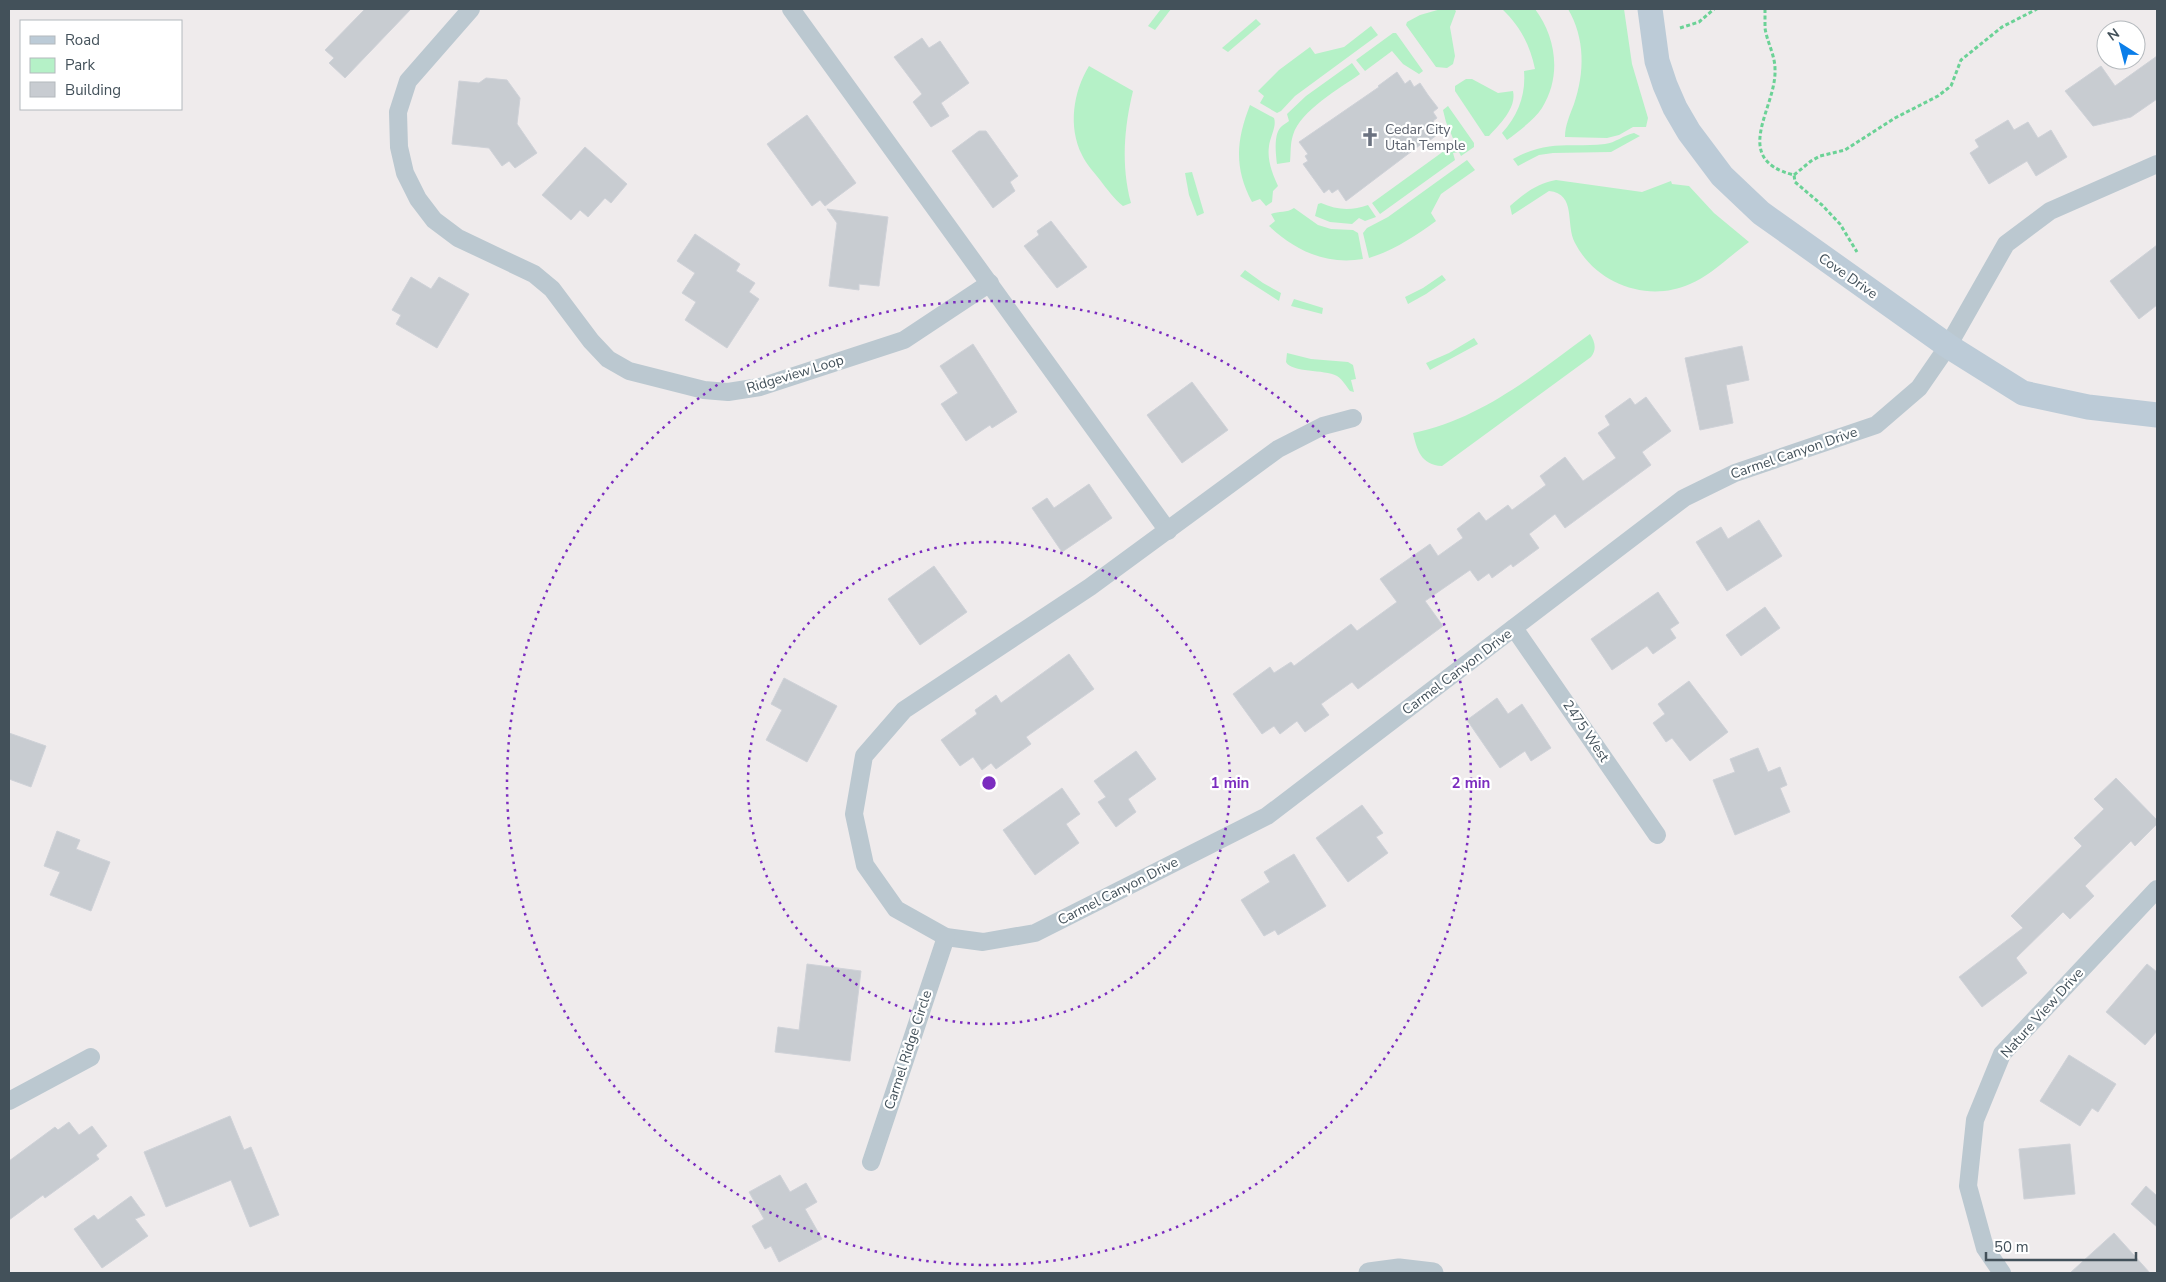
<svg xmlns="http://www.w3.org/2000/svg" width="2166" height="1282" viewBox="0 0 2166 1282" font-family="'Nunito Sans',sans-serif">
<style>
.green{fill:#b5f1c7}
.building{fill:#c8ccd1;stroke:#cfd2d8}
.lines{fill:none;stroke-linecap:round;stroke-linejoin:round}
.path{stroke:#6bd296;stroke-width:3;stroke-dasharray:4 2.5;stroke-linecap:butt}
.minor{stroke:#bbc8d0;stroke-width:18}
.tertiary{stroke:#bbc8d0;stroke-width:21}
.secondary{stroke:#bccbd7;stroke-width:25}
.ring{fill:none;stroke:#7b2cbf;stroke-width:2.5;stroke-dasharray:2.5 5}
.labels{text-anchor:middle;dominant-baseline:central;stroke-width:4.5;stroke-linejoin:round;paint-order:stroke}
.worship-label{font-size:14px;fill:#5b616d;stroke:#fff;text-anchor:start}
.street-label{font-size:14px;fill:#43515a;stroke:#fff}
.centre{fill:#7b2cbf;stroke:#fff;stroke-width:2.5}
.ring-label{font-size:15px;text-anchor:middle;font-weight:bold;fill:#7b2cbf;stroke:#fff;stroke-width:4.5;stroke-linejoin:round;paint-order:stroke}
</style>
<rect width="100%" height="100%" fill="#efebec"/>
<!-- green -->
<g class="green">
<path d="M1161,9H1171L1155,30L1148,26Z"/>
<path d="M1441,9H1454L1456,11L1450,27L1455,56L1453,64L1447,68L1436,67L1406,25L1407,22L1420,15Z"/>
<path d="M1502,9H1535C1556,37 1562,76 1542,108C1534,120 1519,131 1507,140L1502,133C1518,115 1526,95 1524,71L1535,69C1530,45 1520,26 1502,9Z"/>
<path d="M1568,9H1624L1632,64L1648,118L1646,127H1633L1619,135L1607,138L1565,137C1565,125 1570,115 1574,104C1585,72 1585,38 1568,9Z"/>
<path d="M1256,19L1261,24L1228,52L1222,48Z"/>
<path d="M1371,26L1378,35L1295,96L1281,111L1277,113L1260,103L1264,96L1258,91L1279,70L1310,47L1315,54L1344,47Z"/>
<path d="M1393,33H1396L1423,71L1419,74L1403,64L1392,51L1365,71L1356,60Z"/>
<path d="M1352,63L1360,74C1339,89 1301,110 1293,135C1290,144 1291,153 1290,162L1277,164C1276,154 1273,133 1282,126C1284,124 1287,123 1289,121L1287,114L1306,96Z"/>
<path d="M1089,66L1133,91C1124,128 1121,165 1131,203L1123,206C1114,199 1107,189 1100,180C1094,172 1086,164 1082,155C1068,127 1073,92 1089,66Z"/>
<path d="M1466,79H1472L1498,93L1513,91C1517,108 1499,125 1489,136H1485L1455,91V86Z"/>
<path d="M1250,105L1274,118C1277,126 1270,137 1269,146C1267,160 1272,173 1278,186L1273,191L1272,202L1266,206L1260,199L1252,202C1234,168 1236,141 1250,105Z"/>
<path d="M1448,106L1474,143V147L1461,156L1459,152L1453,153L1455,160L1380,214L1372,203L1455,143L1446,122L1443,110Z"/>
<path d="M1634,133L1640,136L1611,152L1553,153L1539,155L1518,166L1513,159C1549,139 1568,148 1605,144C1615,143 1624,135 1634,133Z"/>
<path d="M1467,160L1475,170L1441,194L1431,213L1436,221C1415,236 1395,250 1369,258L1363,233L1367,228L1388,217Z"/>
<path d="M1192,172L1204,213L1197,216L1189,195L1185,173Z"/>
<path d="M1556,180L1642,192L1671,181L1672,184L1689,186L1714,213L1749,242C1731,255 1710,276 1690,284C1648,303 1596,284 1575,243C1565,224 1577,194 1549,191L1512,215L1510,206C1524,194 1537,183 1556,180Z"/>
<path d="M1321,203C1337,210 1351,211 1368,205L1376,217L1365,221L1359,218L1352,224L1330,222L1315,216L1318,204Z"/>
<path d="M1294,208L1318,225L1331,229L1353,230L1358,233L1363,259C1326,265 1296,251 1269,226L1275,221L1271,214C1279,211 1287,213 1294,208Z"/>
<path d="M1245,270L1263,283L1281,293L1279,301L1240,276Z"/>
<path d="M1442,275L1446,280L1426,294L1408,304L1405,297L1423,288Z"/>
<path d="M1294,299L1323,308L1322,314L1291,306Z"/>
<path d="M1590,334C1595,342 1597,349 1591,357L1442,466C1421,465 1417,450 1413,433C1482,419 1535,374 1590,334Z"/>
<path d="M1474,338L1478,344L1430,370L1426,363L1449,353Z"/>
<path d="M1287,353L1311,359L1348,362L1353,365L1356,379L1351,380L1354,392L1350,391C1346,386 1343,380 1337,376C1324,369 1292,373 1286,362Z"/>
</g>
<!-- building -->
<g class="building">
<path d="M365,9H411L345,78L329,63L334,58L325,50Z"/>
<path d="M922,38L929,48L940,41L969,83L941,103L949,116L931,127L913,102L922,94L894,57Z"/>
<path d="M2157,56V99L2131,117L2093,126L2065,91L2101,66L2115,86Z"/>
<path d="M1397,72L1405,84L1410,80L1414,87L1420,83L1428,95L1438,108L1433,112L1437,118L1433,121L1441,132L1422,146L1420,145L1346,201L1338,189L1332,193L1329,189L1324,193L1303,164L1308,161L1305,156L1308,154L1299,142L1379,87L1378,86Z"/>
<path d="M486,78L507,80L520,98L517,124L537,153L515,168L509,161L502,166L489,148L452,144L459,81L479,83Z"/>
<path d="M807,115L856,183L825,206L820,200L812,206L767,144Z"/>
<path d="M2008,120L2014,130L2028,122L2038,138L2051,130L2067,157L2036,176L2027,161L1989,184L1970,153L1979,147L1975,140Z"/>
<path d="M979,131H986L1018,176L1010,182L1015,191L993,208L952,151Z"/>
<path d="M585,147L627,184L611,203L605,198L588,217L580,210L571,220L542,195Z"/>
<path d="M827,209L888,217L879,286L859,284V290L829,286L837,223Z"/>
<path d="M1051,221L1087,267L1057,288L1024,246L1039,235L1037,231Z"/>
<path d="M695,234L740,264L736,271L755,283L749,292L759,299L727,348L685,320L696,302L682,293L695,273L677,261Z"/>
<path d="M2157,245V305L2139,319L2110,281Z"/>
<path d="M411,277L431,289L439,277L469,294L437,348L396,324L401,315L392,310Z"/>
<path d="M973,344L1017,412L992,428L990,425L966,441L941,404L958,393L940,366Z"/>
<path d="M1742,346L1749,380L1726,385L1733,423L1700,430L1685,358Z"/>
<path d="M1192,382L1228,430L1182,463L1147,415Z"/>
<path d="M1646,397L1671,431L1642,452L1651,465L1565,528L1555,514L1529,534L1539,548L1513,567L1511,564L1492,578L1489,573L1478,581L1470,570L1425,601L1443,626L1358,689L1352,682L1321,704L1329,715L1305,732L1297,721L1280,734L1274,726L1262,734L1233,694L1270,667L1274,673L1291,662L1294,666L1351,624L1357,631L1397,602L1380,579L1430,544L1438,556L1463,538L1457,529L1479,512L1486,521L1508,505L1512,510L1546,485L1540,476L1565,457L1583,481L1616,458L1598,433L1610,425L1605,416L1630,398L1635,405Z"/>
<path d="M1089,484L1112,518L1062,552L1032,508L1047,498L1054,508Z"/>
<path d="M1759,520L1782,556L1727,591L1696,542L1721,527L1728,539Z"/>
<path d="M934,566L967,612L920,645L888,599Z"/>
<path d="M1658,592L1679,623L1670,629L1676,638L1653,654L1647,646L1612,670L1591,639Z"/>
<path d="M1765,607L1780,628L1741,656L1726,635Z"/>
<path d="M1069,654L1094,689L1026,737L1031,744L996,769L991,763L982,770L973,757L960,766L941,740L977,714L975,710L996,695L1001,703Z"/>
<path d="M784,678L837,706L807,762L766,740L782,710L771,704Z"/>
<path d="M1689,681L1728,732L1690,761L1672,738L1666,742L1653,723L1665,714L1658,704Z"/>
<path d="M1497,698L1508,714L1522,704L1551,748L1531,761L1525,751L1500,768L1467,720Z"/>
<path d="M9,733L46,746L31,787L9,779Z"/>
<path d="M1758,748L1768,772L1780,767L1787,785L1780,788L1790,812L1735,835L1713,780L1735,772L1730,759Z"/>
<path d="M1136,751L1156,779L1128,799L1136,812L1116,827L1098,802L1106,797L1094,781Z"/>
<path d="M2116,778L2157,820V824L2135,846L2131,841L2085,886L2094,896L2070,919L2063,912L2016,958L2027,973L1982,1007L1959,977L2023,928L2011,916L2082,846L2074,838L2104,809L2094,799Z"/>
<path d="M1062,788L1080,814L1066,824L1079,843L1035,875L1003,830Z"/>
<path d="M1362,805L1383,833L1376,837L1388,853L1348,882L1316,838Z"/>
<path d="M57,831L80,840L76,849L110,862L91,911L50,895L60,872L44,866Z"/>
<path d="M1294,854L1326,906L1278,935L1275,930L1264,936L1241,900L1270,882L1264,872Z"/>
<path d="M807,964L861,971L850,1061L775,1052L778,1027L799,1030Z"/>
<path d="M2147,964L2157,972V1031L2145,1045L2106,1012Z"/>
<path d="M2069,1055L2116,1084L2098,1112L2092,1108L2080,1126L2040,1101Z"/>
<path d="M230,1116L244,1150L251,1147L279,1215L250,1227L231,1180L166,1207L144,1152Z"/>
<path d="M69,1122L79,1135L92,1126L107,1146L96,1155L99,1159L45,1198L43,1195L9,1220V1161L55,1127L58,1130Z"/>
<path d="M2070,1144L2075,1194L2024,1199L2019,1149Z"/>
<path d="M780,1175L790,1192L806,1183L817,1202L805,1209L822,1239L779,1262L771,1246L765,1249L752,1226L764,1219L749,1192Z"/>
<path d="M2146,1186L2157,1196V1227L2131,1204Z"/>
<path d="M131,1196L145,1215L135,1219L148,1236L102,1268L74,1229L94,1215L98,1220Z"/>
<path d="M2114,1233L2150,1273H2070Z"/>
</g>
<g class="lines">
<!-- path -->
<g class="path">
<path d="M1765,9C1765,15 1765,22 1765,28C1767,42 1775,55 1775,69C1777,108 1729,159 1794,175L1795,182L1822,205L1840,224L1857,252"/>
<path d="M1680,28L1699,22L1714,9"/>
<path d="M1794,175L1811,161L1820,156L1845,150L1895,118L1938,96L1951,86L1961,60L2002,27L2037,9"/>
</g>
<!-- minor -->
<g class="minor">
<path d="M471,9L408,81L398,112L399,147L405,173L418,199L434,220L458,238L534,274L552,289L591,341L608,359L629,371L704,390L728,392L760,387L904,340L990,283"/>
<path d="M791,9L1168,531"/>
<path d="M1353,418L1323,426L1278,449L1090,587L904,710L864,756L854,814L865,865L896,909L946,937L983,942L1035,933L1267,816L1684,498L1735,473L1876,425L1919,388L1948,346L2006,244L2050,211L2157,164"/>
<path d="M1514,628L1657,835"/>
<path d="M9,1101L91,1057"/>
<path d="M871,1162L946,937"/>
<path d="M2002,1273L1985,1248L1968,1186L1975,1120L2002,1054L2157,889"/>
</g>
<!-- tertiary -->
<path class="tertiary" d="M1369,1273L1399,1269L1433,1273"/>
<!-- secondary -->
<path class="secondary" d="M1650,9L1657,61L1665,85L1675,108L1689,132L1722,176L1761,213L1948,346L2023,393L2088,407L2157,415"/>
</g>
<!-- distance rings -->
<g class="ring">
<circle cx="989" cy="783" r="241"/>
<circle cx="989" cy="783" r="482"/>
</g>
<!-- icons -->
<defs>
<g id="church-bare" transform="scale(1.5)"><path d="M-1.2-6h2.4v3.5h3.3v2.4h-3.3V6h-2.4V-.1h-3.3v-2.4h3.3Z" fill="#6b7280" stroke="#fff" stroke-width="2.5" paint-order="stroke"/></g>
</defs>
<g fill-rule="evenodd">
<use href="#church-bare" x="1370" y="137"/>
</g>
<g class="labels">
<!-- worship labels -->
<g class="worship-label">
<text x="1385" y="129">Cedar City<tspan x="1385" dy="16">Utah Temple</tspan></text>
</g>
<!-- street labels -->
<g class="street-label">
<text transform="translate(1848 276) rotate(35)">Cove Drive</text>
<text transform="translate(795 374) rotate(-17)">Ridgeview Loop</text>
<text transform="translate(1794 453) rotate(-19)">Carmel Canyon Drive</text>
<text transform="translate(1457 672) rotate(-37)">Carmel Canyon Drive</text>
<text transform="translate(1586 731) rotate(56)">2475 West</text>
<text transform="translate(1118 891) rotate(-27)">Carmel Canyon Drive</text>
<text transform="translate(2042 1013) rotate(-48)">Nature View Drive</text>
<text transform="translate(908 1050) rotate(-72)">Carmel Ridge Circle</text>
</g>
</g>
<circle cx="989" cy="783" r="8" class="centre"/>
<g class="ring-label">
<text x="1230" y="788">1 min</text>
<text x="1471" y="788">2 min</text>
</g>
<!-- border -->
<rect width="2166" height="1282" fill="none" stroke="#43515a" stroke-width="20"/>
<!-- legend -->
<rect x="20" y="20" width="162" height="90" fill="#ffffff" stroke="#b4b9bd"/>
<rect x="30" y="36" width="25" height="8" fill="#bccbd7" stroke="#b4b9bd"/>
<text x="65" y="45" font-size="15" fill="#43515a">Road</text>
<rect x="30" y="58" width="25" height="15" fill="#b5f1c7" stroke="#b4b9bd"/>
<text x="65" y="70" font-size="15" fill="#43515a">Park</text>
<rect x="30" y="82" width="25" height="15" fill="#c8ccd1" stroke="#b4b9bd"/>
<text x="65" y="95" font-size="15" fill="#43515a">Building</text>
<!-- north arrow -->
<g transform="translate(2121 45) rotate(324)"><circle r="24" fill="#ffffff" stroke="#b4b9bd"/>
<path d="M0-4L9 19L0 12L-9 19Z" fill="#0b7ee9"/>
<text y="-8" font-size="14" font-weight="bold" text-anchor="middle" fill="#43515a">N</text>
</g>
<!-- scale -->
<path d="M1986 1252v8h150v-8" fill="none" stroke="#43515a" stroke-width="2.5"/>
<text x="1994" y="1252" font-size="15" fill="#43515a" stroke="#ffffff" stroke-width="4" paint-order="stroke">50 m</text>
</svg>
